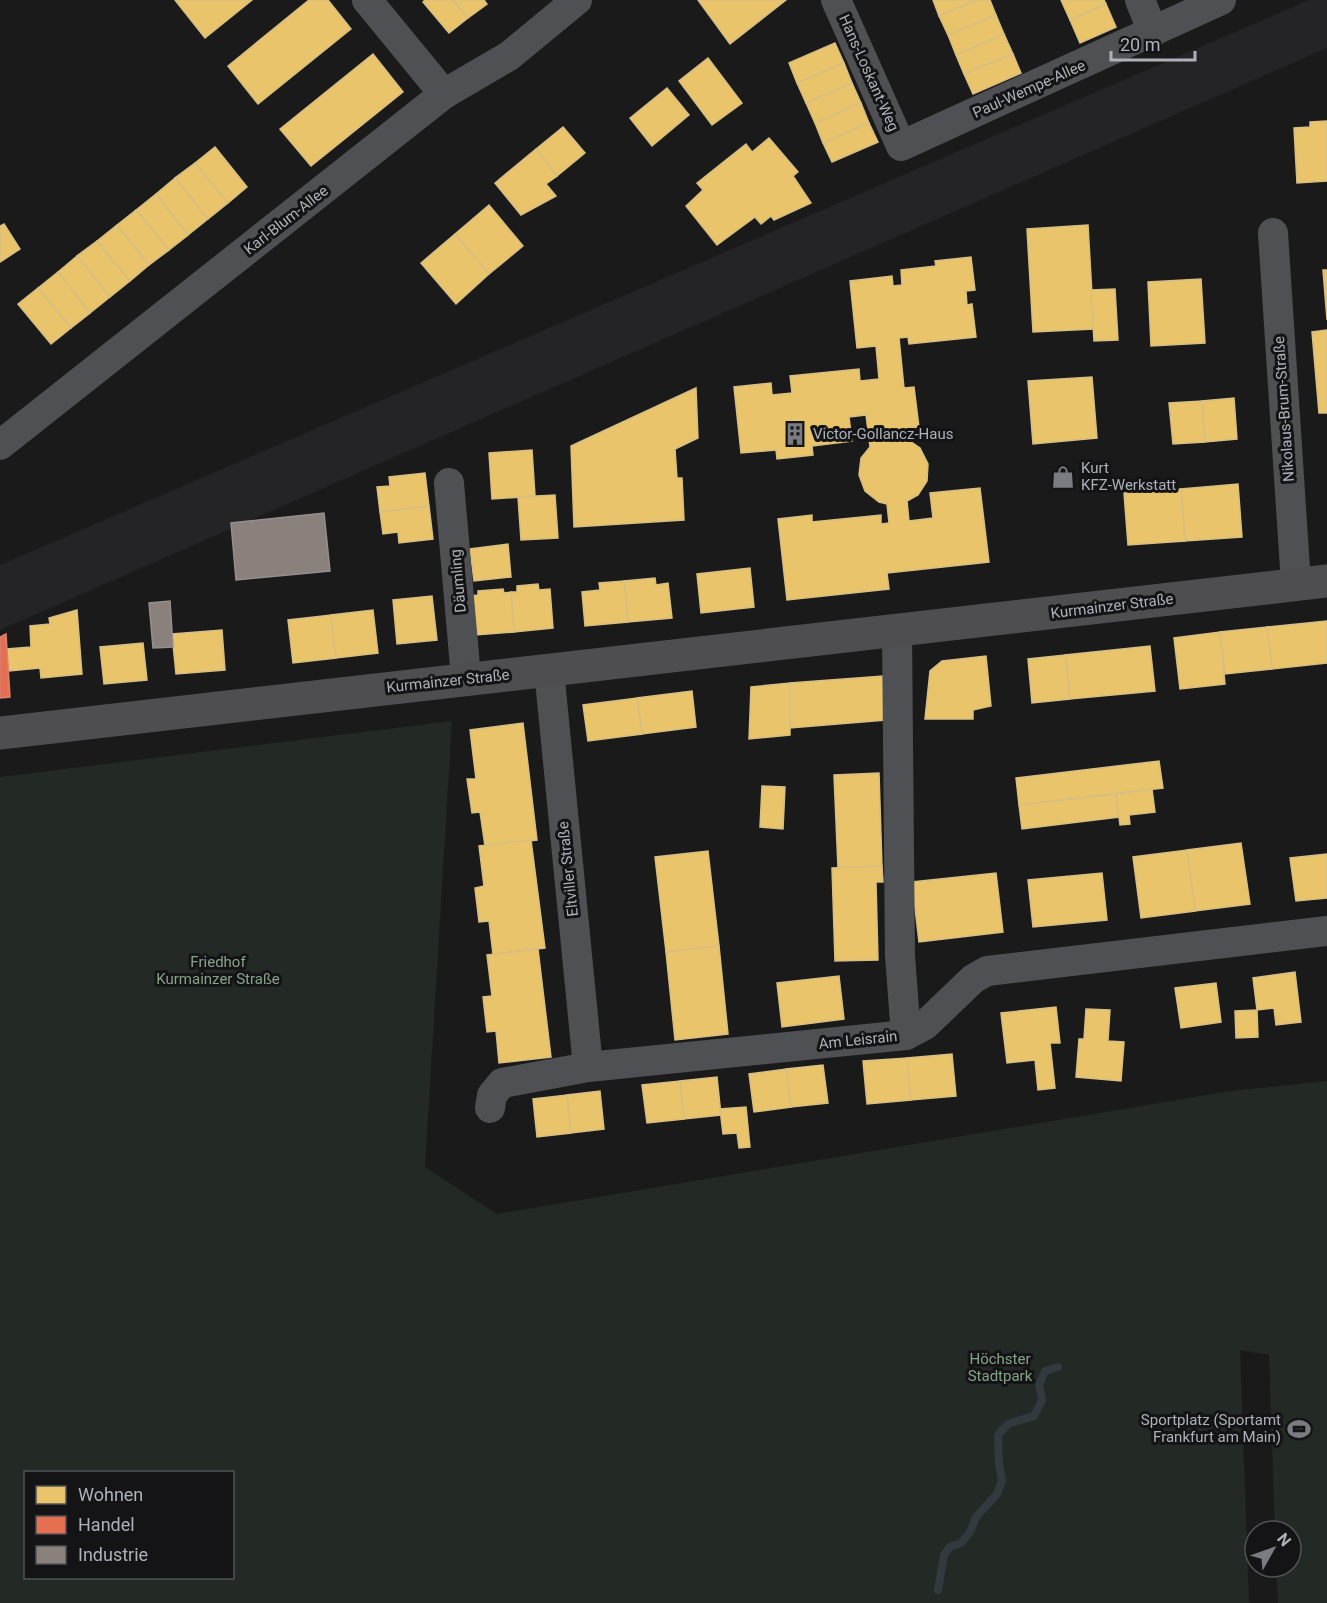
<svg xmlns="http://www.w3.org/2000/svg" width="1327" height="1603" viewBox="0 0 1327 1603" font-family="Roboto,sans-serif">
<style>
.built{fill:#242426}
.green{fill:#232924;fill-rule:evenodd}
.homes{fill:#e9c46a;stroke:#d7be82;stroke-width:1.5}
.shops{fill:#e76f51;stroke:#d68370;stroke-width:1.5}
.industry{fill:#8a817c;stroke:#948f8e;stroke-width:1.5}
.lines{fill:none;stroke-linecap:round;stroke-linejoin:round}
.stream{stroke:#32393f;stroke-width:8}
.minor{stroke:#4f5053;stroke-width:30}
.secondary{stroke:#4e4e50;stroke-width:33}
.labels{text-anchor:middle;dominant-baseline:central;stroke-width:6;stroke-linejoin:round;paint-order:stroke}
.street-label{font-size:15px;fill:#adb1b9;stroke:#141416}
.poi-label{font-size:15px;fill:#adb1b9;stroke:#141416;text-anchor:start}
.park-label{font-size:15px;fill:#86a388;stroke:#141416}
</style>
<rect width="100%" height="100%" fill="#1a1a1a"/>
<!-- built -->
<path class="built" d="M1309,0H1327V48L0,630V565Z"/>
<!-- green -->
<path class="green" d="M452,721L425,1167L497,1214L1230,1091L1327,1081V1603H1278L1276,1567H1291V1531H1275L1269,1355L1240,1350L1249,1603H0V777ZM232,1472V1578H26V1472Z"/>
<!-- homes -->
<g class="homes">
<path d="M175,0H252L205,38Z"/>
<path d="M309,0H328L351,29L258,104L228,66Z"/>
<path d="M425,0H453L468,18L449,33L423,2Z"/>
<path d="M453,0H484L487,4L468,18Z"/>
<path d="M698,0H786L730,44Z"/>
<path d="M933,0H977L939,16Z"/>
<path d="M977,0H990L996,15L948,35L939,16Z"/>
<path d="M1061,0H1104L1106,4L1070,20Z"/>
<path d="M1106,4L1116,27L1080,43L1070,20Z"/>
<path d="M996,15L1004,34L956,55L948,35Z"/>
<path d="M1004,34L1013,54L964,74L956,55Z"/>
<path d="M835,43L844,63L797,83L789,63Z"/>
<path d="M373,54L403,92L311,166L280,129Z"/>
<path d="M1013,54L1021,73L973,94L964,74Z"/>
<path d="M708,58L742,103L712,125L679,81Z"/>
<path d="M844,63L852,83L806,103L797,83Z"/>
<path d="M852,83L861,103L815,123L806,103Z"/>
<path d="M667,88L689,115L652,146L630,118Z"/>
<path d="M861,103L869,123L823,143L815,123Z"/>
<path d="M1327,121V181L1297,183L1294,128L1310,127V122Z"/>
<path d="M869,123L878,142L832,162L823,143Z"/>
<path d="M563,127L585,153L557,176L536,149Z"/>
<path d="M769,138L798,172L793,176L811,203L774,220L771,216L761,224L755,217L717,245L686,206L703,190L697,183L746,144L752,152Z"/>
<path d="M215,147L247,187L228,203L195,163Z"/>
<path d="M536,149L557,176L546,184L556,196L521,215L495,183Z"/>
<path d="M195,163L228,203L208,219L175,178Z"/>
<path d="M175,178L208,219L188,235L156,194Z"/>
<path d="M156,194L188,235L169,250L136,210Z"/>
<path d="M489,205L523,246L489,274L455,234Z"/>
<path d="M136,210L169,250L149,265L117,225Z"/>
<path d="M4,224L20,249L0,262V226Z"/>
<path d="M117,225L149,265L130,281L97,241Z"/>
<path d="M1088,225L1094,329L1033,332L1027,229Z"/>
<path d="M455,234L489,274L456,304L421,263Z"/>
<path d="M97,241L130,281L110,297L77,256Z"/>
<path d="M77,256L110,297L90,313L58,272Z"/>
<path d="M971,257L975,290L966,291L967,305L972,304L976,337L909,344L908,337L899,338L904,388L914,387L919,427L909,428L910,441L920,448L928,464L927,481L918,495L907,501L909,521L933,518L930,493L980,488L989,562L887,573L889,589L787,600L778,519L812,515V522L881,515V524L889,523L887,504L879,502L865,491L859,475L861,458L870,447L866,415L849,417L852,441L812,446L813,455L777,459L776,450L741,453L734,387L771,383L772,395L792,393L790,376L859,369L860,381L879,379L876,346L857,348L850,281L892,276L893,286L902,285L901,270L936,266L935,261Z"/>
<path d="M1323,270H1327V320Z"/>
<path d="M58,272L90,313L71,328L38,288Z"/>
<path d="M1201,279L1205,343L1151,346L1148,282Z"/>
<path d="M38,288L71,328L51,344L18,304Z"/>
<path d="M1115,289L1118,340L1094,341L1091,290Z"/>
<path d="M1327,330V413H1319L1312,332Z"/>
<path d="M1092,377L1097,438L1033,444L1028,381Z"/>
<path d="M696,388L698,438L675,449L677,478H682L684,520L574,527L571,446Z"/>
<path d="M1234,398L1237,439L1205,442L1202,401Z"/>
<path d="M1202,401L1205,442L1173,444L1169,403Z"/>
<path d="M532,450L535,496L492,499L489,453Z"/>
<path d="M425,473L429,506L380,512L377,487L390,486L389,477Z"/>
<path d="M1238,484L1242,537L1185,541L1181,489Z"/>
<path d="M1181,489L1185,541L1128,545L1124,493Z"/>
<path d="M555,495L558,538L521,540L518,497Z"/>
<path d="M429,506L433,539L399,543L398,532L383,534L380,512Z"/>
<path d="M508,544L511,577L474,581L470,549Z"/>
<path d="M750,568L754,607L701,613L697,574Z"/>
<path d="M655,578L656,585L668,583L672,618L628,622L624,581Z"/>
<path d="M624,581L628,622L585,626L582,592L600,590L599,583Z"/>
<path d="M538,584L539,590L550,589L553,628L514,632L511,592H517V586Z"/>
<path d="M503,589L504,593L511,592L514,632L475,635L471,596L478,595V591Z"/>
<path d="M432,596L437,640L397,644L393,600Z"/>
<path d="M77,610L82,674L41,678L40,668L9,671L7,649L31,647L30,626L50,624L49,618Z"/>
<path d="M373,610L378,653L336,658L331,615Z"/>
<path d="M331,615L336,658L293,663L288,620Z"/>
<path d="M1327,621V663L1272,669L1267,627Z"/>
<path d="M1267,627L1272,669L1225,674L1220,632Z"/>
<path d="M222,630L225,670L176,674L172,634Z"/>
<path d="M1220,632L1225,684L1180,689L1174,638Z"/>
<path d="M143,643L147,680L104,684L100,647Z"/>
<path d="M1150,646L1155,691L1070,699L1065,655Z"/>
<path d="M1065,655L1070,699L1032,703L1028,659Z"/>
<path d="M986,656L991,706L973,710V719H925L930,671L942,661Z"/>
<path d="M883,676L886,720L790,728V683Z"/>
<path d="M790,683V735L749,739L751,687Z"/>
<path d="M692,691L696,727L642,734L637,698Z"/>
<path d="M637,698L642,734L588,741L583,705Z"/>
<path d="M523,723L537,840L485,846L480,812L472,813L467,779H476L470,730Z"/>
<path d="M1159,761L1163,788L1019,805L1016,778Z"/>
<path d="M879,773L882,866L838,868L834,775Z"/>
<path d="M762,786L785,787L783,829L760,827Z"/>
<path d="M1152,789L1155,812L1129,815L1130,824L1120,825L1116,794Z"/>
<path d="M1116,794L1119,817L1022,829L1019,805Z"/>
<path d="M531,840L545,948L493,954L489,921L479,922L475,888L484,886L479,846Z"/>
<path d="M1241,843L1250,904L1195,911L1187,850Z"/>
<path d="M1187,850L1195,911L1141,918L1133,857Z"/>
<path d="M708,851L719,946L666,952L655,857Z"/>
<path d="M1327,854V898L1296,901L1290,858Z"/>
<path d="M882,866L883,882H876L878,960L835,961L832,868Z"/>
<path d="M996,873L1003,932L919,942L912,882Z"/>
<path d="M1102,873L1107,920L1033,927L1028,880Z"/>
<path d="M719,946L728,1034L675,1040L666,952Z"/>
<path d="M538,949L551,1057L499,1063L496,1031L487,1032L483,997L492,996L487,955Z"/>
<path d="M1295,972L1301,1022L1276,1025L1274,1008L1257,1010L1253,978Z"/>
<path d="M839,976L844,1019L782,1027L777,983Z"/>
<path d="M1216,983L1221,1022L1181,1028L1175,988Z"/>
<path d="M1056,1007L1060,1043H1050L1055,1088L1038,1090L1035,1060L1007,1063L1001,1013Z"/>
<path d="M1086,1009L1110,1010L1108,1041L1124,1042L1121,1081L1076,1077L1079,1039H1084Z"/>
<path d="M1257,1010L1258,1037L1236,1038L1235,1011Z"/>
<path d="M952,1054L956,1096L911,1100L907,1058Z"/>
<path d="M907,1058L911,1100L867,1104L863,1061Z"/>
<path d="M823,1065L828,1103L791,1107L786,1069Z"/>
<path d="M786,1069L791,1107L754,1112L749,1074Z"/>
<path d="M717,1077L721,1115L684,1119L680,1081Z"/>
<path d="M680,1081L684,1119L647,1123L642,1085Z"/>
<path d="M600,1091L604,1129L571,1133L567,1095Z"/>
<path d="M567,1095L571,1133L537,1137L533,1099Z"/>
<path d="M746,1107L750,1147L739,1148L737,1133L723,1134L720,1109Z"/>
</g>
<!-- shops -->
<path class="shops" d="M6,634L10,697L0,698V637Z"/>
<!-- industry -->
<g class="industry">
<path d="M324,513L330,571L236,580L231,523Z"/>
<path d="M170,601L173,647L153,648L149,603Z"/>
</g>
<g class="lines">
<!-- stream -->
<path class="stream" d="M938,1590L944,1555L950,1547L961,1543L970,1532L976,1517L997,1494L1002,1481L999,1464L998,1435L1008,1424L1034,1416L1042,1400L1039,1385L1045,1371L1058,1367"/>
<!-- minor -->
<g class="minor">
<path d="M367,0L444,94"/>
<path d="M836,0L901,146L1221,0"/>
<path d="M1140,0L1153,32"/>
<path d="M1273,233L1296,584"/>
<path d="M0,445L444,94L509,56L577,0"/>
<path d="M449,483L466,678"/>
<path d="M897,631L900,956L906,1035"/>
<path d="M549,670L588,1067"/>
<path d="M490,1108L492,1095L502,1083L588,1067L906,1035L925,1025L973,979L987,971L1327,931"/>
</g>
<!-- secondary -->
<path class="secondary" d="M0,733L1327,581"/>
</g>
<!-- icons -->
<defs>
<g id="building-bare" transform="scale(1.8)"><path d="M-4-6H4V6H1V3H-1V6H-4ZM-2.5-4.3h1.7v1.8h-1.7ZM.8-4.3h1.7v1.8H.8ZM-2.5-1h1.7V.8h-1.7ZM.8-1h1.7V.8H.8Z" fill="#7a7c81" stroke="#141416" stroke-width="2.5" paint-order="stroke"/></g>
<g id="shop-bare" transform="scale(1.8)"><path d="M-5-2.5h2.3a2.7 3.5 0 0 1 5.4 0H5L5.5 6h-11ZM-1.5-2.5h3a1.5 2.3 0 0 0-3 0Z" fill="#7a7c81" stroke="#141416" stroke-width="2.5" paint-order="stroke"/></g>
<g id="stadium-bare" transform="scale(1.8)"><path d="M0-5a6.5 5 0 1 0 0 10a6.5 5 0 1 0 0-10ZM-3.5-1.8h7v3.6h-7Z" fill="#7a7c81" stroke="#141416" stroke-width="2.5" paint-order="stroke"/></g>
</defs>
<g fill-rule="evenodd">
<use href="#building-bare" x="795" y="434"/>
<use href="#shop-bare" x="1063" y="477"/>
<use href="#stadium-bare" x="1299" y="1429"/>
</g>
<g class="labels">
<!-- street labels -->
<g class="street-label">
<text transform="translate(869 73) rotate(66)">Hans-Loskant-Weg</text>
<text transform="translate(1029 89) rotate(-24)">Paul-Wempe-Allee</text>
<text transform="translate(286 220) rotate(-38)">Karl-Blum-Allee</text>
<text transform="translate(1284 409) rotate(-94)">Nikolaus-Brum-Straße</text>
<text transform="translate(458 581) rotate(-95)">Däumling</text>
<text transform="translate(1112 606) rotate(-7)">Kurmainzer Straße</text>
<text transform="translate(448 681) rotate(-6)">Kurmainzer Straße</text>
<text transform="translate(568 869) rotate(-96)">Eltviller Straße</text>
<text transform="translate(858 1040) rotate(-6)">Am Leisrain</text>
</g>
<!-- poi labels -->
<g class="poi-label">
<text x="813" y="434">Victor-Gollancz-Haus</text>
<text x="1081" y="468">Kurt<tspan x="1081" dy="17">KFZ-Werkstatt</tspan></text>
<text x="1281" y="1420" text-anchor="end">Sportplatz (Sportamt<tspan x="1281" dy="17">Frankfurt am Main)</tspan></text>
</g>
<!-- park labels -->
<g class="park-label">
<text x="218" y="962">Friedhof<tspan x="218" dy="17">Kurmainzer Straße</tspan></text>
<text x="1000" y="1359">Höchster<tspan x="1000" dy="17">Stadtpark</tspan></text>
</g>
</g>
<!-- legend -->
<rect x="24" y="1471" width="210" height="108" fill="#141416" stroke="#515357" stroke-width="1.5"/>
<rect x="36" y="1486" width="30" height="18" fill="#e9c46a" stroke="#515357" stroke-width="1.5"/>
<text x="78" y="1501" font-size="18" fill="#adb1b9">Wohnen</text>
<rect x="36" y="1516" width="30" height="18" fill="#e76f51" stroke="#515357" stroke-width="1.5"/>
<text x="78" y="1531" font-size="18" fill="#adb1b9">Handel</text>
<rect x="36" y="1546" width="30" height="18" fill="#8a817c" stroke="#515357" stroke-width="1.5"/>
<text x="78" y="1561" font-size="18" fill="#adb1b9">Industrie</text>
<!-- north arrow -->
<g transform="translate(1273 1549) rotate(50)"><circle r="28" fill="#141416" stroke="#515357" stroke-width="1.5"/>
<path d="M0-4.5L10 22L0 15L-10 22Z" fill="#7a7c81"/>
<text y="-9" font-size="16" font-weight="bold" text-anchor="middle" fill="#adb1b9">N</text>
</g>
<!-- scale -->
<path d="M1111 51v9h84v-9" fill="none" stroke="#adb1b9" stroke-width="3"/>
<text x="1120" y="51" font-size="18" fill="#adb1b9" stroke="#141416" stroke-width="4.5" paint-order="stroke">20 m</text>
</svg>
